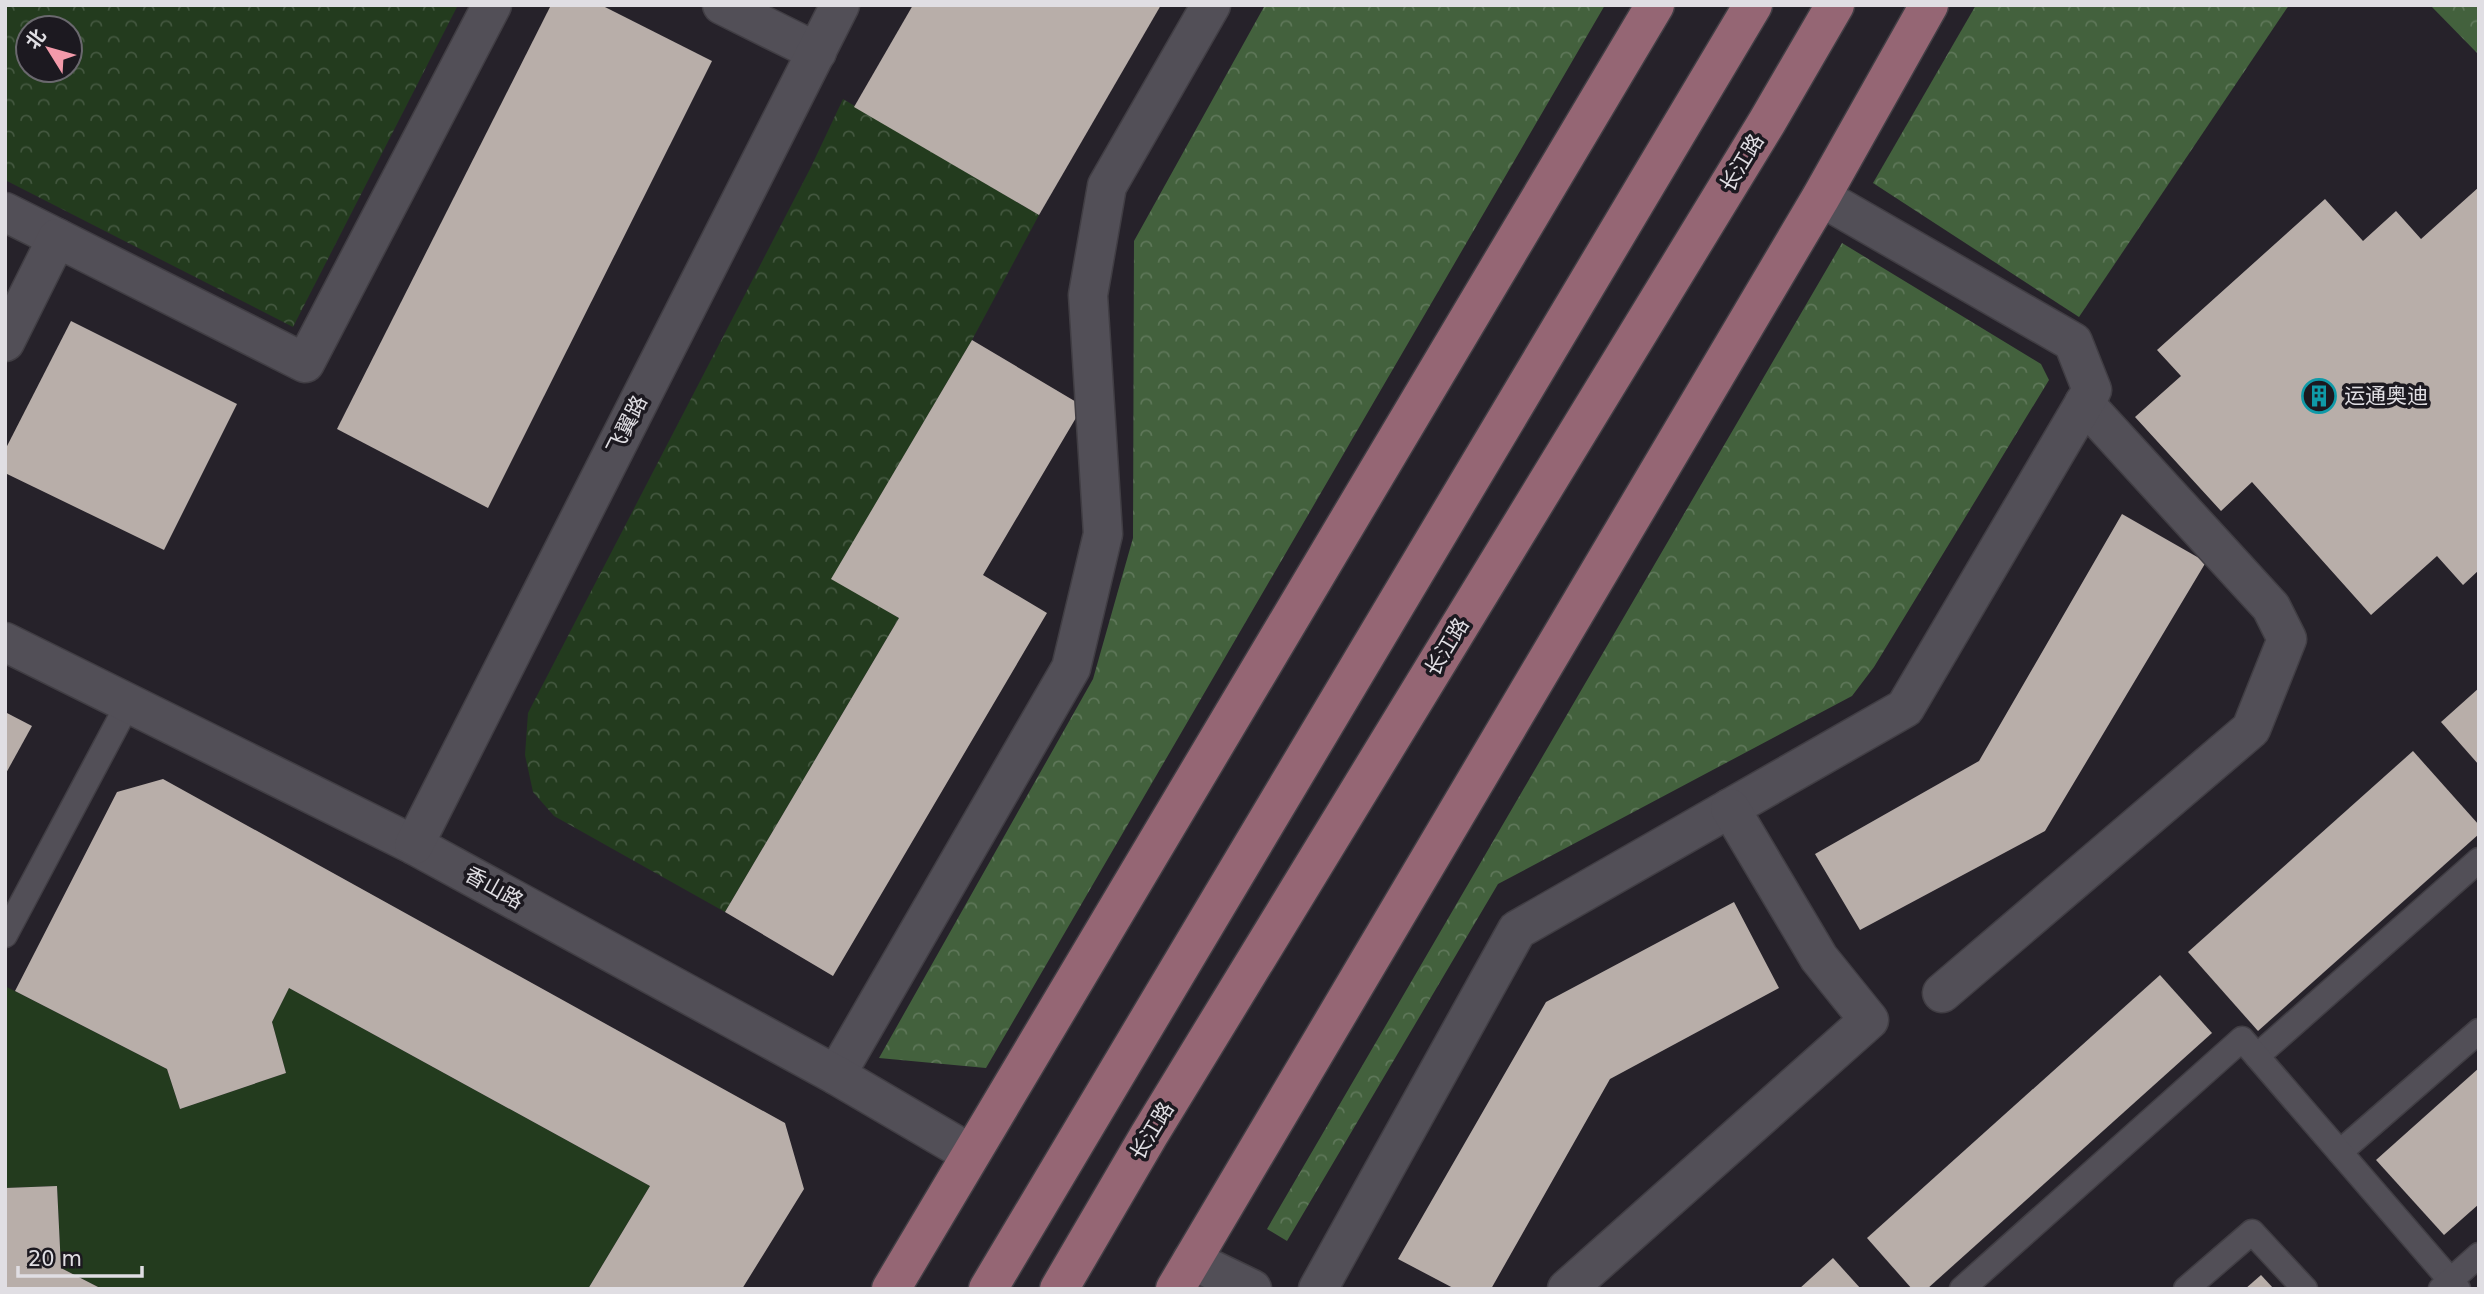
<svg xmlns="http://www.w3.org/2000/svg" width="2484" height="1294" viewBox="0 0 2484 1294" font-family="'DejaVu Sans','Noto Sans SC',sans-serif">
<style>
.forest{fill:url(#forest-crowns)}
.park{fill:url(#park-crowns);fill-rule:evenodd}
.garden{fill:#233b1e}
.building{fill:#b8aea9}
.lines{fill:none;stroke-linecap:round;stroke-linejoin:round}
.service-casing{stroke:#413e44;stroke-width:27}
.minor-casing{stroke:#413e44;stroke-width:41}
.tertiary-casing{stroke:#413e44;stroke-width:41}
.primary-casing{stroke:#413e44;stroke-width:41}
.service{stroke:#524f57;stroke-width:24}
.minor{stroke:#524f57;stroke-width:38}
.tertiary{stroke:#524f57;stroke-width:38}
.primary{stroke:#956674;stroke-width:38}
.labels{text-anchor:middle;dominant-baseline:central;stroke-width:7;stroke-linejoin:round;paint-order:stroke}
.street-label{font-size:21px;fill:#e0dee3;stroke:#1c1920}
.poi-label{font-size:21px;fill:#e0dee3;stroke:#1c1920;text-anchor:start}
</style>
<defs>
<pattern id="forest-crowns" width="20" height="18" patternUnits="userSpaceOnUse" patternTransform="scale(1.75)"><rect width="20" height="18" fill="#43613d"/><path d="M2 6a3 3 0 1 1 6 0M12 15a3 3 0 1 1 6 0" fill="none" stroke="#5e7759"/></pattern>
<pattern id="park-crowns" width="20" height="18" patternUnits="userSpaceOnUse" patternTransform="scale(1.75)"><rect width="20" height="18" fill="#233b1e"/><path d="M2 6a3 3 0 1 1 6 0M12 15a3 3 0 1 1 6 0" fill="none" stroke="#43573f"/></pattern>
</defs>
<rect width="100%" height="100%" fill="#26222a"/>
<!-- forest -->
<g class="forest">
<path d="M1265,5H1605L986,1068L879,1058L1093,679L1133,538L1134,241Z"/>
<path d="M1976,5H2289L2079,317L1873,183Z"/>
<path d="M2430,5H2479V55Z"/>
<path d="M1842,243L2041,364L2049,380L1874,667L1852,696L1498,884L1287,1241L1267,1229Z"/>
</g>
<!-- park -->
<g class="park">
<path d="M5,5H458L293,327L5,180ZM28,28H70V70H28Z"/>
<path d="M843,99L1039,215L972,340L832,578L899,618L725,912L554,816L533,792L525,755L528,713L811,167Z"/>
</g>
<!-- garden -->
<path class="garden" d="M5,986L167,1069L180,1109L286,1073L272,1022L289,988L650,1186L588,1289H102L61,1268L57,1186L5,1188Z"/>
<!-- building -->
<g class="building">
<path d="M551,5H601L712,61L488,508L337,429Z"/>
<path d="M913,5H1161L1039,215L854,107Z"/>
<path d="M2479,187V570L2463,585L2437,556L2371,615L2252,482L2221,511L2135,417L2181,376L2157,350L2325,199L2363,241L2396,211L2421,239Z"/>
<path d="M71,321L237,404L164,550L5,473V450Z"/>
<path d="M972,340L1083,406L983,575L1047,613L833,976L725,912L899,618L831,579Z"/>
<path d="M2122,514L2206,562L2045,831L1860,930L1815,854L1979,761Z"/>
<path d="M2479,688V765L2441,722Z"/>
<path d="M5,712L32,726L5,775Z"/>
<path d="M2413,751L2479,825V834L2258,1031L2188,952Z"/>
<path d="M163,779L785,1123L804,1189L742,1289H588L650,1186L289,988L272,1022L286,1073L180,1109L167,1069L15,991L117,792Z"/>
<path d="M1734,902L1779,988L1610,1079L1491,1289H1455L1398,1259L1546,1002Z"/>
<path d="M2160,975L2212,1033L1927,1289H1912L1867,1238Z"/>
<path d="M2479,1068V1204L2444,1235L2376,1160Z"/>
<path d="M57,1186L61,1268L102,1289H5V1188Z"/>
<path d="M1833,1258L1861,1289H1799Z"/>
<path d="M2261,1275L2274,1289H2245Z"/>
</g>
<g class="lines">
<!-- service casing -->
<g class="service-casing">
<g id="service">
<path d="M5,935L129,702"/>
<path d="M2257,1056L2479,860"/>
<path d="M2340,1152L2479,1031"/>
<path d="M1962,1289L2242,1039L2458,1289"/>
<path d="M2186,1289L2252,1232L2305,1289"/>
<path d="M2441,1289L2479,1255"/>
</g>
</g>
<!-- minor casing -->
<g class="minor-casing">
<g id="minor">
<path d="M722,5L817,52"/>
<path d="M5,212L57,238"/>
<path d="M5,342L57,238L305,363L492,5"/>
<path d="M1942,993L2251,729L2287,639L2271,607L2084,403"/>
<path d="M836,1075L1071,668L1103,534L1088,295L1107,186L1211,5"/>
<path d="M1318,1289L1517,930L1905,708L2092,390L2073,342L1821,197"/>
<path d="M1567,1289L1869,1020L1819,958L1730,808"/>
</g>
</g>
<!-- tertiary casing -->
<g class="tertiary-casing">
<g id="tertiary">
<path d="M5,642L414,845L836,1075L971,1154"/>
<path d="M414,845L840,5"/>
<path d="M1192,1260L1252,1289"/>
</g>
</g>
<!-- primary casing -->
<g class="primary-casing">
<g id="primary">
<path d="M891,1289L1655,5"/>
<path d="M988,1289L1753,5"/>
<path d="M1059,1289L1149,1135L1767,122L1835,5"/>
<path d="M1175,1289L1821,197L1929,5"/>
</g>
</g>
<!-- service -->
<use href="#service" class="service"/>
<!-- minor -->
<use href="#minor" class="minor"/>
<!-- tertiary -->
<use href="#tertiary" class="tertiary"/>
<!-- primary -->
<use href="#primary" class="primary"/>
</g>
<!-- icons -->
<defs>
<g id="building-ring" transform="scale(1.75)"><circle r="9.5" fill="#1c1920" stroke="#0f9aa8" stroke-width="1.5"/><path d="M-4-6H4V6H1V3H-1V6H-4ZM-2.5-4.3h1.7v1.8h-1.7ZM.8-4.3h1.7v1.8H.8ZM-2.5-1h1.7V.8h-1.7ZM.8-1h1.7V.8H.8Z" fill="#0f9aa8"/></g>
</defs>
<g fill-rule="evenodd">
<use href="#building-ring" x="2319" y="396"/>
</g>
<g class="labels">
<!-- street labels -->
<g class="street-label">
<text transform="translate(1742 163) rotate(-59)">长江路</text>
<text transform="translate(627 425) rotate(-63)">飞翼路</text>
<text transform="translate(1447 647) rotate(-59)">长江路</text>
<text transform="translate(494 888) rotate(29)">香山路</text>
<text transform="translate(1152 1131) rotate(-59)">长江路</text>
</g>
<!-- poi labels -->
<g class="poi-label">
<text x="2344" y="396">运通奥迪</text>
</g>
</g>
<!-- border -->
<rect width="2484" height="1294" fill="none" stroke="#e0dee3" stroke-width="14"/>
<!-- north arrow -->
<g transform="translate(49 49) rotate(307)"><circle r="33" fill="#1c1920" stroke="#6a686e" stroke-width="2"/>
<path d="M0-5L12 26L0 18L-12 26Z" fill="#f39aaa"/>
<text y="-10" font-size="19" font-weight="bold" text-anchor="middle" fill="#e0dee3">北</text>
</g>
<!-- scale -->
<path d="M18 1266v10h124v-10" fill="none" stroke="#e0dee3" stroke-width="3.5"/>
<text x="28" y="1266" font-size="21" fill="#e0dee3" stroke="#1c1920" stroke-width="5" paint-order="stroke">20 m</text>
</svg>
